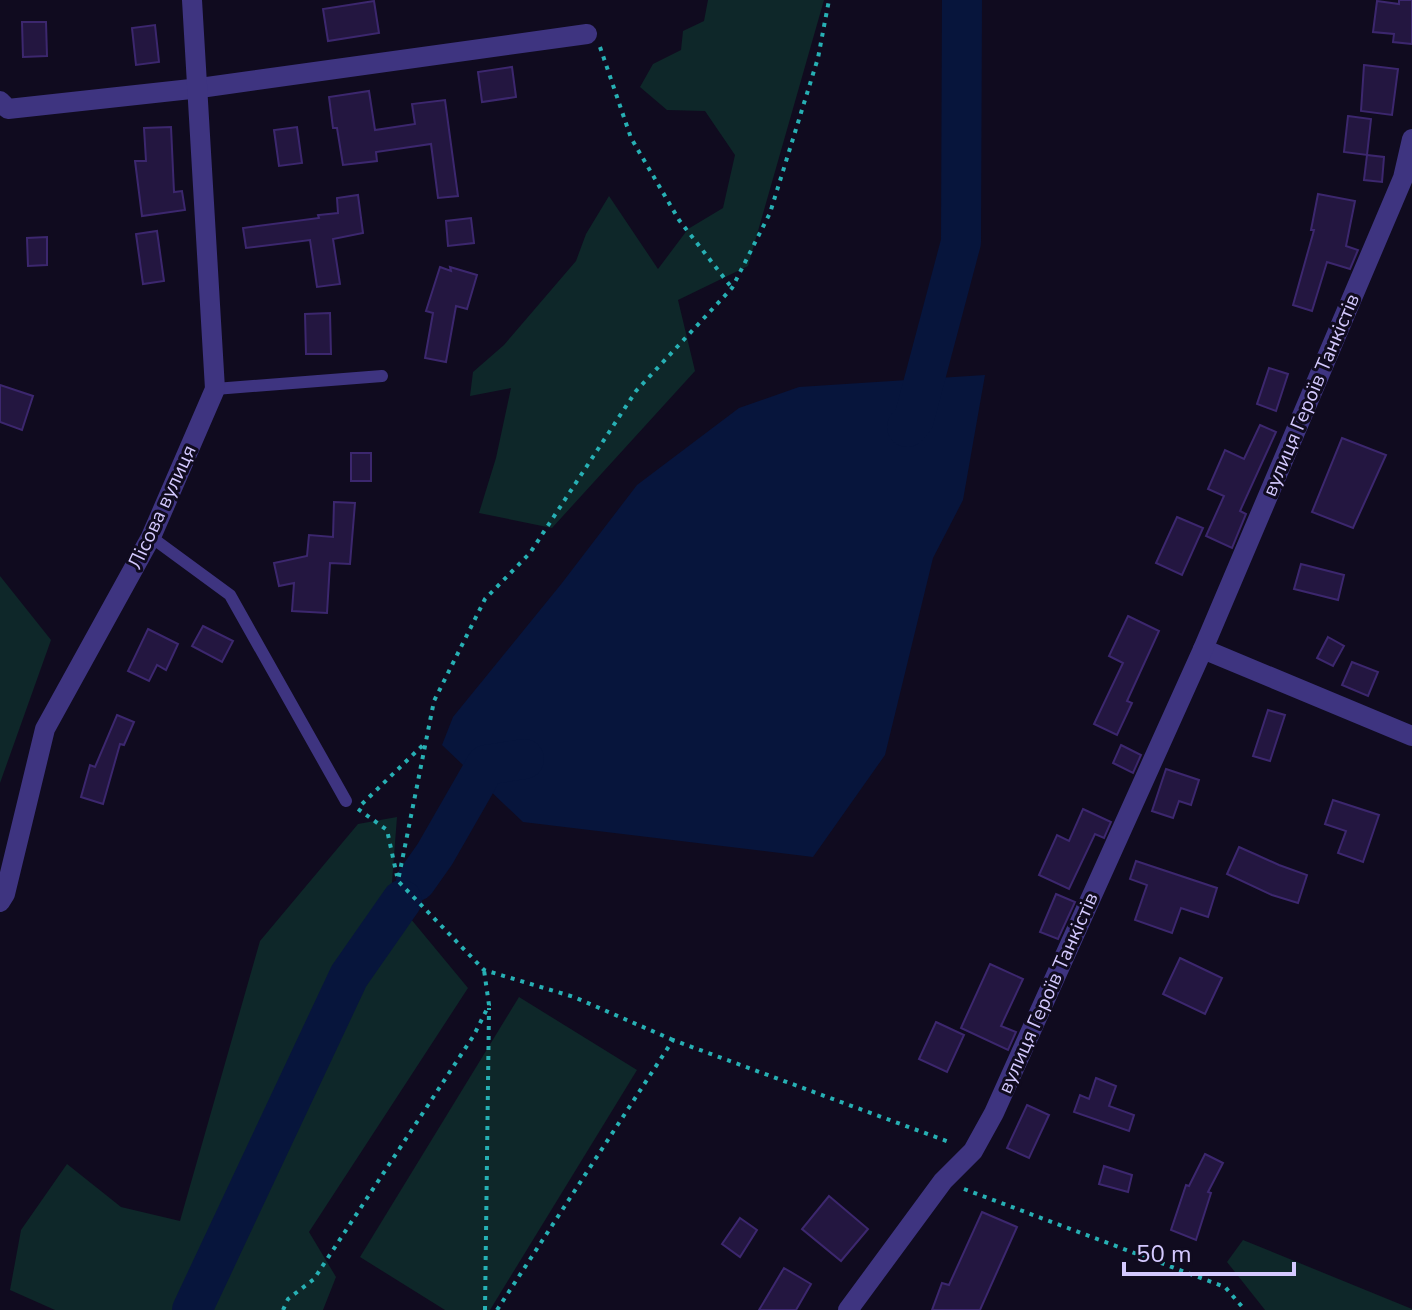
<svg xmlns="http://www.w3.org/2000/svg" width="1412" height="1310" viewBox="0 0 1412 1310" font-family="'Nunito Sans',sans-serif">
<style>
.green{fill:#0e2729}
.water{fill:#07153c}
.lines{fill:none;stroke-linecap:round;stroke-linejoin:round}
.river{stroke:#07153c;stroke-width:40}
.building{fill:#231640;stroke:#3c276e;stroke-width:2}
.path{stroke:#27b0b4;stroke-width:4;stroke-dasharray:4 6;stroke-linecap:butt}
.service{stroke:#3e3480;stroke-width:12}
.minor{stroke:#3e3480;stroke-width:20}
.labels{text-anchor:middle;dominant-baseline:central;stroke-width:6;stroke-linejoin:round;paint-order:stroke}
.street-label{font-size:20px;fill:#d4c9ff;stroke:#100b1f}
</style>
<rect width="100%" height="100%" fill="#100b1f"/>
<!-- green -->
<g class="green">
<path d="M708,0H824L748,266L678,300L695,371L552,528L479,513L496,458L511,388L470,396L473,372L504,345L576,261L586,234L609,196L658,269L688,229L723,208L735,155L705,111L667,110L640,87L653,64L681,50L683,31L704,21Z"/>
<path d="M0,576L51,640L0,783Z"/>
<path d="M397,817L391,895L468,988L309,1232L336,1277L323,1310H55L10,1290L21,1230L67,1164L121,1207L180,1221L260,941L358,824Z"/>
<path d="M519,997L637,1070L490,1310H445L360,1257Z"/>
<path d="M1243,1240L1412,1309V1310H1265L1227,1262Z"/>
</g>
<!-- water -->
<path class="water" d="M985,375L963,500L933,558L885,755L813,857L523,822L442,745L453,717L562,583L637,485L739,408L799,387Z"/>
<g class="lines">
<!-- river -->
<g class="river">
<path d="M907,427L914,419L961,242L962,0"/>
<path d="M416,881L435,854L486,765L524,759"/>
<path d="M192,1310L349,976L402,900"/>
</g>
</g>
<!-- building -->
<g class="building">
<path d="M1399,0H1412V44L1393,42L1394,34L1373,32L1377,1L1399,4Z"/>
<path d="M374,1L379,33L328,41L323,9Z"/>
<path d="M22,22H46L47,56L23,57Z"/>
<path d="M155,25L159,62L136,65L132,28Z"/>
<path d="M1364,65L1398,69L1392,115L1361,111Z"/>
<path d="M512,67L516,97L482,102L478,72Z"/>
<path d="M369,91L375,130L415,124L412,104L445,100L458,196L438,198L431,144L376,152L377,161L343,165L337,128H333L329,97Z"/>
<path d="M1348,116L1371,119L1367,155L1344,152Z"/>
<path d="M171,127L174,192L182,191L185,210L142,216L135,161H146L144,128Z"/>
<path d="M297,127L302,163L279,166L274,130Z"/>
<path d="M1367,155L1384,157L1382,182L1364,180Z"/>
<path d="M1318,194L1355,201L1346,246L1358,250L1350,269L1327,262L1312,311L1293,305L1314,230H1311Z"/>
<path d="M358,195L363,233L333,239L340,284L317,287L310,240L246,248L243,228L319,218L318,215L338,213L337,198Z"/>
<path d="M471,218L474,243L448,246L446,221Z"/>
<path d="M157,231L164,281L143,284L136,234Z"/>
<path d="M47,237V265L28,266L27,238Z"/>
<path d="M440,267L451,271L450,267L477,275L467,309L456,306L446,362L425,358L433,313L426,311Z"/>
<path d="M330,313L331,354H306L305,314Z"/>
<path d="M1269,368L1288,374L1276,411L1257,404Z"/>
<path d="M0,385L33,396L22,430L0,422Z"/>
<path d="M1260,425L1276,432L1240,511L1246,514L1232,548L1206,536L1224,496L1208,489L1225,450L1244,459Z"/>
<path d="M1342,438L1386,455L1353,528L1312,512Z"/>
<rect x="351" y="453" width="20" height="28"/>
<path d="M334,502L355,503L350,564L330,563L327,613L292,611L294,583L279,586L274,563L307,556L309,535L333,537Z"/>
<path d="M1177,517L1203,528L1182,575L1156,563Z"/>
<path d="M1301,564L1344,575L1338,600L1294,589Z"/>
<path d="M1128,616L1159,631L1127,701L1132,703L1117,735L1094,724L1123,663L1109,656Z"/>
<path d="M203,626L233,641L222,662L192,646Z"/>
<path d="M148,629L178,644L166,670L157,665L149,681L128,671Z"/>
<path d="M1328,637L1344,646L1333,666L1317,658Z"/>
<path d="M1352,662L1378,672L1368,696L1342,685Z"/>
<path d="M1268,710L1285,715L1270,761L1253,756Z"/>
<path d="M117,715L134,722L124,745L120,744L103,804L81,797L90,765L95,767Z"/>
<path d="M1121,745L1141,755L1133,773L1113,763Z"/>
<path d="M1166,769L1199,780L1191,805L1179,801L1173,818L1152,811Z"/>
<path d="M1333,800L1379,815L1363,862L1338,853L1346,831L1325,824Z"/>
<path d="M1083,809L1111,822L1104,838L1095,834L1069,889L1039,875L1057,835L1069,841Z"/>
<path d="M1239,847L1279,865L1307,875L1298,903L1272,895L1227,874Z"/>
<path d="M1136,861L1217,888L1208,917L1181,908L1172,933L1135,920L1147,885L1130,879Z"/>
<path d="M1056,894L1075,902L1058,939L1040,932Z"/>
<path d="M1180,958L1222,978L1205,1014L1163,994Z"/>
<path d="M990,964L1023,979L1001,1026L1016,1032L1008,1050L961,1028Z"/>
<path d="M936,1022L964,1035L947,1072L919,1059Z"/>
<path d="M1096,1078L1116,1086L1109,1106L1134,1115L1129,1131L1074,1112L1080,1095L1089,1099Z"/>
<path d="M1027,1105L1049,1115L1029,1158L1007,1148Z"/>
<path d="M1205,1154L1223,1163L1208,1192L1211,1193L1196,1240L1171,1230L1186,1185L1189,1186Z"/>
<path d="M1104,1166L1132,1175L1128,1192L1099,1184Z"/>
<path d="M829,1196L868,1229L841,1261L802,1229Z"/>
<path d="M982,1212L1017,1227L980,1310H932L942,1283L949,1285Z"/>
<path d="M740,1218L757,1230L740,1257L722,1244Z"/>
<path d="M784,1268L811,1284L796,1310H759Z"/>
</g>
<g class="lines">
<!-- path -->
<g class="path">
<path d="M600,47L631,138L679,220L732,288"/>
<path d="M362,804L424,744"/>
<path d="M358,809L387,830L397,876"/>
<path d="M673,1040L574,997L484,970L398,881L434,701L485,599L530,553L636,391L732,288L770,213L818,58L829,0"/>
<path d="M964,1189L1225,1287L1245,1310"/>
<path d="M283,1310L288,1299L314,1279L474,1035L489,1005L484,970"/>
<path d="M485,1310L489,1008"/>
<path d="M497,1310L673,1040L952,1143"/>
</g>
<!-- service -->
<g class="service">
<path d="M215,389L382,376"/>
<path d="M151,537L230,595L346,801"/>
</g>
<!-- minor -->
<g class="minor">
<path d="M0,101L8,109L200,88L587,34"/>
<path d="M1203,649L1412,736"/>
<path d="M0,902L5,894L45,729L151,537L215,389L192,0"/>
<path d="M848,1310L943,1181L973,1151L994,1113L1203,649L1403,178L1412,139"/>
</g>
</g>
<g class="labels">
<!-- street labels -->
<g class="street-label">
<text transform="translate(1311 395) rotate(-67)">вулиця Героїв Танкістів</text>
<text transform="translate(162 507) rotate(-65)">Лісова вулиця</text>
<text transform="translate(1048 993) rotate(-66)">вулиця Героїв Танкістів</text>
</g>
</g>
<!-- scale -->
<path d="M1124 1262v12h170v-12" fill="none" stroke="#d4c9ff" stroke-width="4"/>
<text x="1136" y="1262" font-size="24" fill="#d4c9ff" stroke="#100b1f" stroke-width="6" paint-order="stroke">50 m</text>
</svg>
